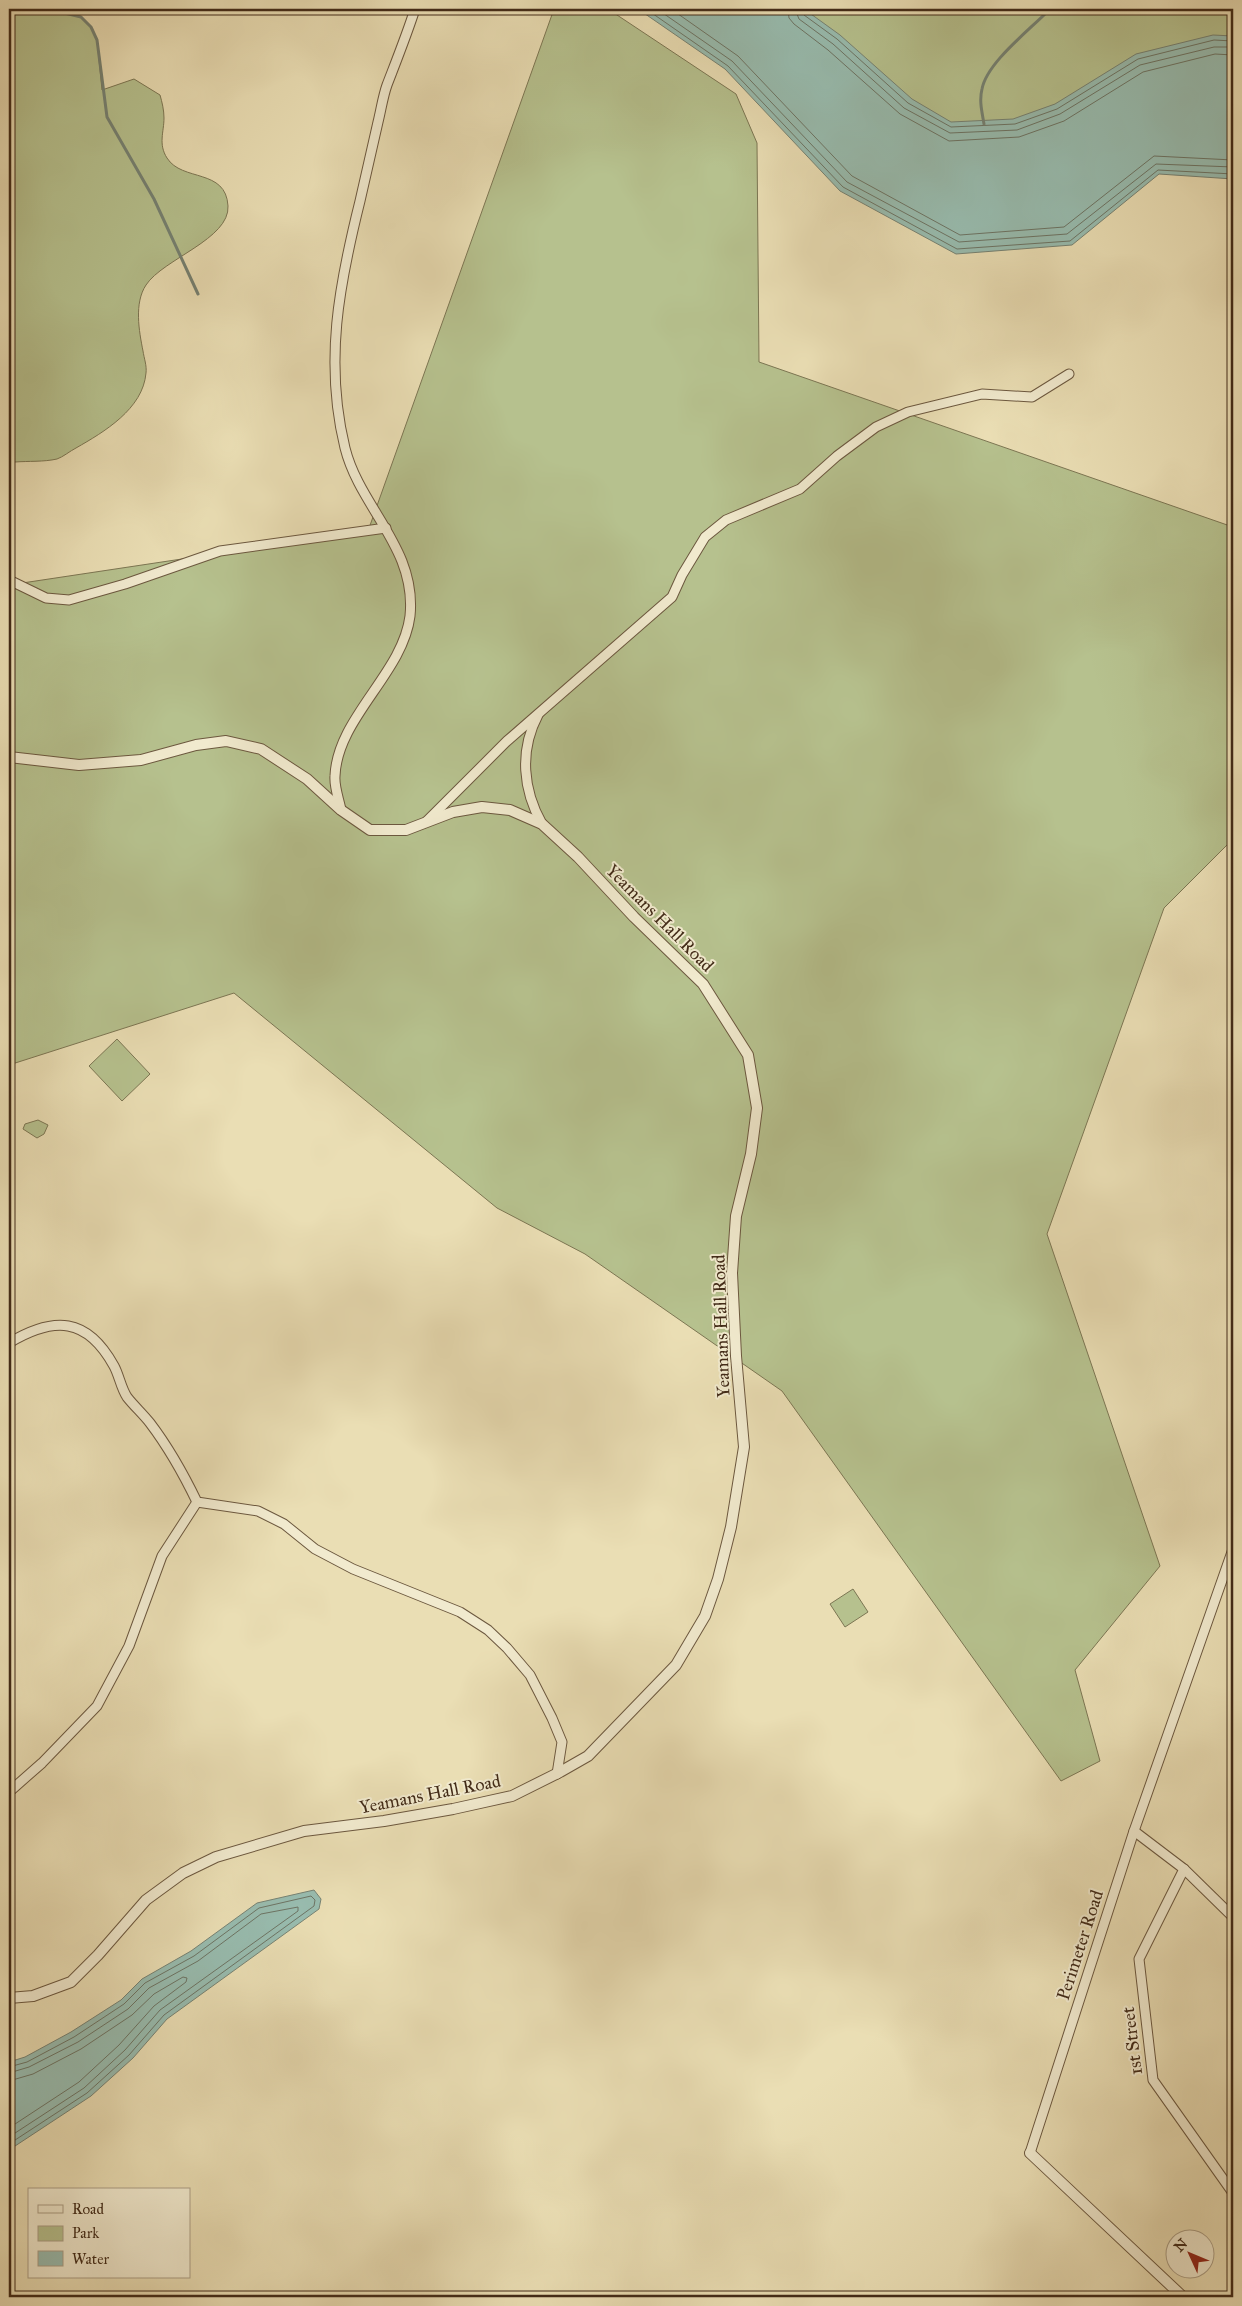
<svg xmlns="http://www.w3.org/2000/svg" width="1242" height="2306" viewBox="0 0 1242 2306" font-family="'IM FELL Great Primer',serif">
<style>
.green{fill:#b6c18e;stroke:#7c7653}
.water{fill:#98bcaf;stroke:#768273}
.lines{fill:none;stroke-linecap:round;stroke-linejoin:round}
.shore{stroke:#6d7464;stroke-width:1}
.stream{stroke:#768273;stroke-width:3}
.minor-casing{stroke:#6c583f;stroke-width:11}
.tertiary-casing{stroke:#6c583f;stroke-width:12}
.minor{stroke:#f1eace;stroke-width:9}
.tertiary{stroke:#f1eace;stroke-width:10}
.labels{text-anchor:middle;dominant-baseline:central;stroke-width:4;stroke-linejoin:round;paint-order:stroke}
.street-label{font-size:18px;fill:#422b18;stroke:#f1eace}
</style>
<rect width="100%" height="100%" fill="#eadeb4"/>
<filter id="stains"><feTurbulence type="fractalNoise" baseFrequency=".004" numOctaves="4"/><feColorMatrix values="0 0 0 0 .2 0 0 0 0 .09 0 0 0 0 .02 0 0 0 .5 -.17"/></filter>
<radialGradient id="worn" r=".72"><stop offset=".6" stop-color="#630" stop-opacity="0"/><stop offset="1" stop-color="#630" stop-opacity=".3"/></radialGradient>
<!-- green -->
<g class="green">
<path d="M9,9H48L81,17L91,27L97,40L102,90L134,79L160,95C162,102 164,110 164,118C164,132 158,144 167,158C182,182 226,168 228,206C230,239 163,259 146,285C134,303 139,331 143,351C144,358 147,366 146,373C143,409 104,432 76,448C70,451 63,457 57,459C44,462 28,461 15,462L9,461Z"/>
<path d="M554,9H608L736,94L757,143L759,362L1233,527V839L1164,908L1047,1234L1160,1566L1075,1670L1100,1761L1061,1781L782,1391L585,1254L497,1208L234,993L9,1065V585L368,531Z"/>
<path d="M759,9H1233V63L990,157Z"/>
<path d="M117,1039L150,1074L122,1101L89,1066Z"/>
<path d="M38,1120L48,1125L44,1134L37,1138L23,1129L25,1124Z"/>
<path d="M853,1589L868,1612L845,1627L830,1604Z"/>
</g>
<!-- water -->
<g class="water">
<path d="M638,9H804L840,35L912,99L951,122L1013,119L1055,104L1136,54L1213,35L1233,36V179L1159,174L1072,245L956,254L840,191L725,69Z"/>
<path d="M314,1890L321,1899L319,1909L167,2019L133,2058L91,2096L9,2150V2062L25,2057L71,2032L121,2000L142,1979L191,1951L257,1903Z"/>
</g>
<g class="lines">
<!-- shore -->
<g class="shore">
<path d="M646,9L728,66L843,187L957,249L1070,241L1158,170L1233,174"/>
<path d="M657,9L732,61L847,182L959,242L1067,234L1156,164L1233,167"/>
<path d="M671,9L738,56L852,176L960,235L1064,227L1154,156L1233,160"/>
<path d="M788,9L789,18L794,24L828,50L900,114L949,141L1019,137L1064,121L1143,72L1215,54L1233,55"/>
<path d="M795,9L799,19L833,44L904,108L950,133L1017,130L1060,114L1140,65L1214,47H1233"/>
<path d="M802,9L804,15L837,39L908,103L951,127L1015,124L1057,109L1138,59L1214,40L1233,41"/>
<path d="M9,2067L27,2062L74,2037L124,2004L145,1983L194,1956L259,1908L311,1896L315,1900L314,1906L164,2015L129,2055L87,2093L9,2144"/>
<path d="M9,2073L29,2067L78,2042L128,2009L149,1988L198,1961L261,1914L298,1907V1911L160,2010L125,2050L84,2088L9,2137"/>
<path d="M9,2081L33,2074L81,2049L132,2015L154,1994L183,1977L187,1978L186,1982L154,2006L119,2045L79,2082L9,2128"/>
</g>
<!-- stream -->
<g class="stream">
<path d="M48,9L81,17L91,27L97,40L107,117L154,199L198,294"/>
<path d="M984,124C982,112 979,101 982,89C987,62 1031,29 1050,9"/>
</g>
<!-- minor casing -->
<g class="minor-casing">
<g id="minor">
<path d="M9,580L46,598L69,600L125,584L220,551L386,528"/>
<path d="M538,715C519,751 523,790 542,824"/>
<path d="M341,810C339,799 334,787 335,776C337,718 403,673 410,616C417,548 360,508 345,448C324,362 339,285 360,201C366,174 372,148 378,122C381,110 383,96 387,85C397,59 407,34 415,9"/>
<path d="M427,821L507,741L672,597L682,575L705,537L726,520L800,489L837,456L876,427L908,412L982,394L1032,397L1069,374"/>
<path d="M9,1343C54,1316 87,1317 114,1366C119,1375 121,1388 127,1397C134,1406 143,1414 150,1423C169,1448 183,1473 197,1502L258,1511L284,1524L315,1549L353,1569L460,1612L488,1630L507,1648L530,1675L552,1718L562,1742L557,1774"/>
<path d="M9,1792L42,1763L97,1706L129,1646L162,1556L197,1502"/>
<path d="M1134,1831L1184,1869L1233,1917"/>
<path d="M1184,1869L1139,1959L1153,2080L1233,2193"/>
<path d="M1030,2153L1134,1831L1233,1549"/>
</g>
</g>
<!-- tertiary casing -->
<g class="tertiary-casing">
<g id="tertiary">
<path d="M9,757L79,765L141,760L196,745L226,741L261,749L307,779L341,810L370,830H406L453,812L482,807L510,810L542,824L578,857L634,917L703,984L748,1055L757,1108L751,1154L736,1216L732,1273L736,1356L744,1447L731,1527L718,1579L705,1616L676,1665L588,1756L560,1772L512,1796L453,1809L384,1821L304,1831L216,1857L183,1873L146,1900L98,1955L71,1982L33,1996L9,1998"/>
<path d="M1030,2153L1183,2297"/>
</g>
</g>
<!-- minor -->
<use href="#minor" class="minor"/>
<!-- tertiary -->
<use href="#tertiary" class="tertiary"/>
</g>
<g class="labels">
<!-- street labels -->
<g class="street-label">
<text transform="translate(660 918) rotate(45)">Yeamans Hall Road</text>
<text transform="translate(721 1326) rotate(-92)">Yeamans Hall Road</text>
<text transform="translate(430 1794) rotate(-11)">Yeamans Hall Road</text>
<text transform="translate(1080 1945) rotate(-72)">Perimeter Road</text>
<text transform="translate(1132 2041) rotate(-97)">1st Street</text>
</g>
</g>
<!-- margin -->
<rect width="1242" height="2306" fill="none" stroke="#eadeb4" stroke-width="30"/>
<rect x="10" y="10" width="1222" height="2286" fill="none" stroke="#422b18" stroke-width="2.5"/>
<rect x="15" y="15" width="1212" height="2276" fill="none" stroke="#422b18"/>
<!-- legend -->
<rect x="28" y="2188" width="162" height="90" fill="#f1eace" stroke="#ab9e85"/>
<rect x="38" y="2205" width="25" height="8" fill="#f1eace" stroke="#ab9e85"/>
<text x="72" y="2214" font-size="15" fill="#422b18">Road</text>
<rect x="38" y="2226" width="25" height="15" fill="#b6c18e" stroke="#ab9e85"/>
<text x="72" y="2238" font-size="15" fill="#422b18">Park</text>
<rect x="38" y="2251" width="25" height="15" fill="#98bcaf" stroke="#ab9e85"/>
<text x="72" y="2264" font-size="15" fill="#422b18">Water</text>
<!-- north arrow -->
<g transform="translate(1190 2254) rotate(314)"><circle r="24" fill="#f1eace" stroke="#ab9e85"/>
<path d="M0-4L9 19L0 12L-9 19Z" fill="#8f2418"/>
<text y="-8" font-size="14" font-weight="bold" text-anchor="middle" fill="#422b18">N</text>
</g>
<rect width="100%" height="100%" filter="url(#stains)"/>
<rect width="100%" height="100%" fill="url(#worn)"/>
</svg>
